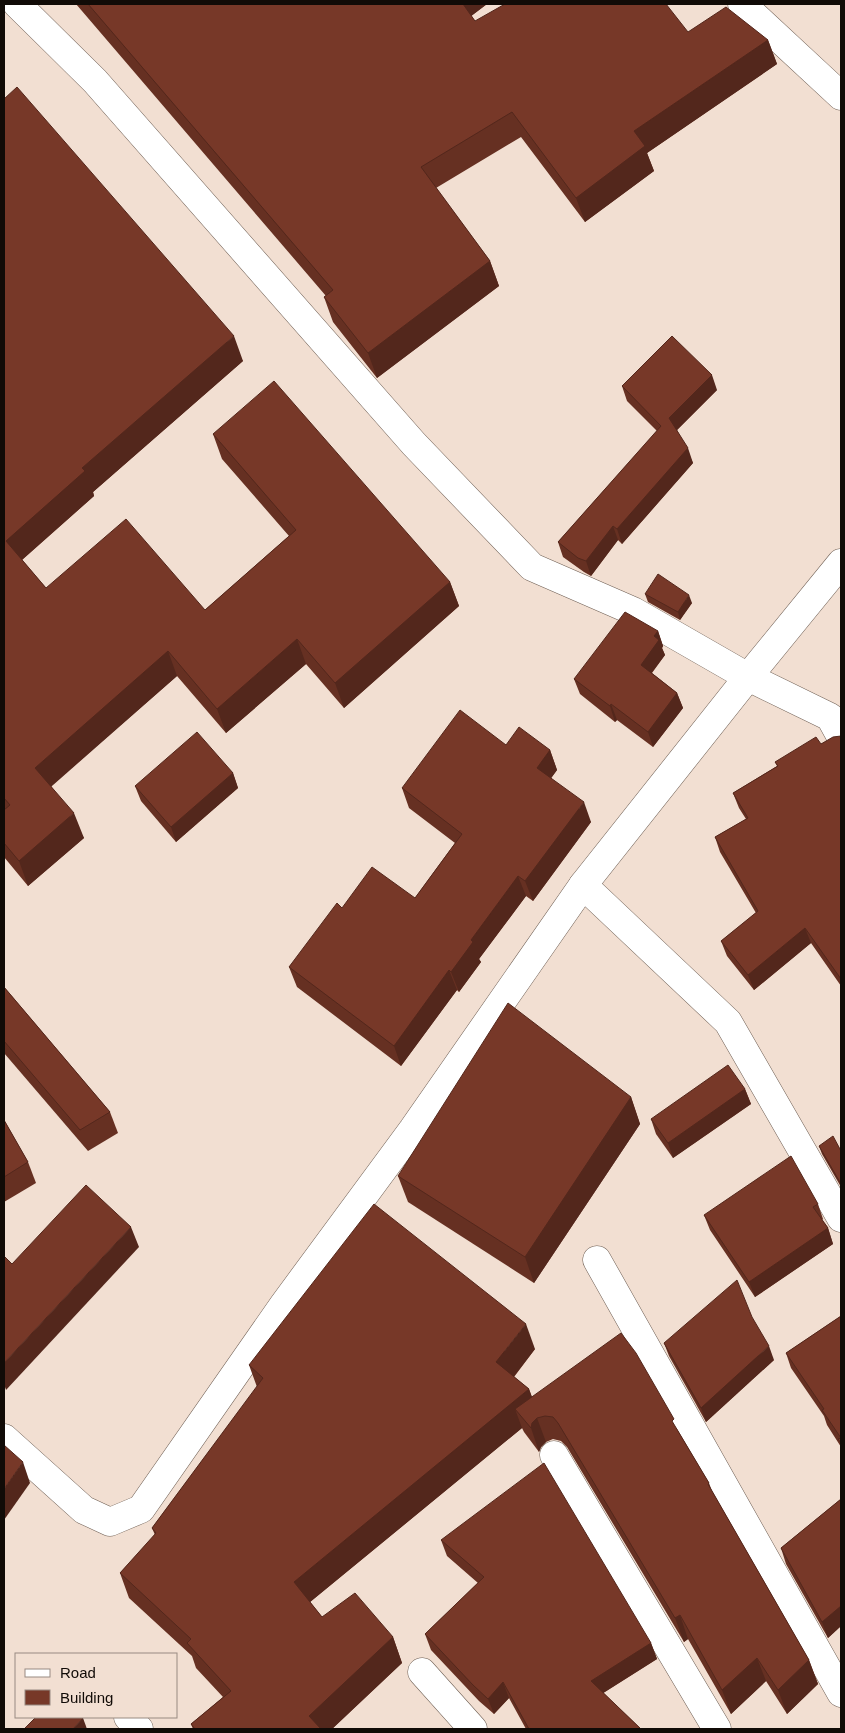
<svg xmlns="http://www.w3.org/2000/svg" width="845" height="1733" viewBox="0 0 845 1733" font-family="Arial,sans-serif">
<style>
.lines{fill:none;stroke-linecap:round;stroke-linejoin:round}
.minor-casing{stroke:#6f5f54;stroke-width:29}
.minor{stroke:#fff;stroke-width:28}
.wall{fill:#663022}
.shaded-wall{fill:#53271c}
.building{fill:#773828;stroke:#53271c}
</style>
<rect width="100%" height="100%" fill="#f2dfd2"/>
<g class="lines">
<!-- minor casing -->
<g class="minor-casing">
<g id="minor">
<path d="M17,4L95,81L414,444L532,567L633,611L748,677L830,717L841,737"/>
<path d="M742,4L841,96"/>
<path d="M583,885L728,1022L841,1218"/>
<path d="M597,1260L841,1693"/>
<path d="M4,1438L84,1510L110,1522L141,1509L284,1304L413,1129L583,885L748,677L841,563"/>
<path d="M554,1455L717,1729"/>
<path d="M422,1672L473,1729"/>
<path d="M128,1717L139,1729"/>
</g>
</g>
<!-- minor -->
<use href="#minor" class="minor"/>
</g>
<!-- wall -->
<g class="wall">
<path d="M76,4H487L471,16L475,21L688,32L768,40L777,64L647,153L654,171L585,222L521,137L436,188L490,261L499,286L377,378L333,322L324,297L326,296Z"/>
<path d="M4,99L243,361L93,492L94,496L22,560L46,588L205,610L289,536L222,459L213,434L450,582L459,606L344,708L306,664L226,733L177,676L51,786L84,838L28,886L4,857Z"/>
<path d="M622,386L717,390L677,430L693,463L622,544L618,540L591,576L584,572L563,557L558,542L657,431L627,401Z"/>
<path d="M645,594L692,603L680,620L648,602Z"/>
<path d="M658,631L663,646L662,648L665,655L652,673L677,693L683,708L653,747L617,720L615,722L580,694L574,679Z"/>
<path d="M841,736V986L811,943L754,990L727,956L721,941L756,913L720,852L715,837L746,819L739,808L733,793L777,766L775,762Z"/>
<path d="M506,745L550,750L557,770L551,778L591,822L533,901L526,896L479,959L481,962L459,992L457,990L401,1066L297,987L289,967L342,908L415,898L455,843L409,808L402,788Z"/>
<path d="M233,773L238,788L176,842L141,801L135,786Z"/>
<path d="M4,987L110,1112L118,1133L88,1151L4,1053Z"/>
<path d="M745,1089L751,1104L673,1158L656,1134L651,1119Z"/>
<path d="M631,1097L640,1124L534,1283L408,1202L398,1176Z"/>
<path d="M4,1120L28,1162L36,1183L4,1202Z"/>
<path d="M819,1146L841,1151V1187L822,1154Z"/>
<path d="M818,1204L823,1219L822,1220L828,1228L833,1244L755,1297L710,1230L704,1215Z"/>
<path d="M841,1316V1447L827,1425L824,1416L791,1368L786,1353Z"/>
<path d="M664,1343L774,1360L706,1422L669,1356Z"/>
<path d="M535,1349L514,1377L529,1389L532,1397L677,1429L709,1483L712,1491L809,1660L818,1684L787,1714L766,1681L731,1714L688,1639L684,1642L567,1447L561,1441L553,1439L546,1442L541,1447L539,1452L524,1432L522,1428L310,1602L322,1617L393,1637L402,1663L332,1729H193L191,1724L223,1697L196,1668L192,1656L129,1598L120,1573L155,1535L152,1528L257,1387L249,1365Z"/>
<path d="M841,1499V1626L828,1638L786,1564L781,1548Z"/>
<path d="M441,1540L651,1643L657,1659L603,1693L641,1729H526L509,1698L494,1714L479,1701L431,1650L425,1634L478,1583L447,1556Z"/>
</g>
<!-- shaded-wall -->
<g class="shaded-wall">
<path d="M460,4H487L466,20Z"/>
<path d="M768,40L777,64L647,153L654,171L585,222L576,198L634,131Z"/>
<path d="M490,261L499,286L377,378L368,353Z"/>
<path d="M234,336L243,361L93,492L94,496L15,566L6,541L82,468Z"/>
<path d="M712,375L717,390L675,432L669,418Z"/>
<path d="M688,448L693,463L622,544L617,529Z"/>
<path d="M613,526L618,540L591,576L586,561Z"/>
<path d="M450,582L459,606L344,708L335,683Z"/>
<path d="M689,595L692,603L680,620L678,612Z"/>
<path d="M658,631L663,646L662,648L665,655L646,680L641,665L654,636Z"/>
<path d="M297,639L306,664L226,733L217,709Z"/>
<path d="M168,651L177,676L44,793L35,768Z"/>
<path d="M677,693L683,708L653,747L648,732Z"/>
<path d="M611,704L617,720L615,722L610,706Z"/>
<path d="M550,750L557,770L544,788L537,768Z"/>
<path d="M233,773L238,788L176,842L171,827Z"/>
<path d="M584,802L591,822L533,901L525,881Z"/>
<path d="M74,813L84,838L28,886L19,861Z"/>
<path d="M518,876L526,896L479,959L481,962L459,992L451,972L471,940Z"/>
<path d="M805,928L811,943L754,990L748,975Z"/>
<path d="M449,970L457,990L401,1066L394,1046Z"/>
<path d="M745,1089L751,1104L673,1158L668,1143Z"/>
<path d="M631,1097L640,1124L534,1283L525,1257Z"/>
<path d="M131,1227L139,1247L6,1390L4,1384V1363Z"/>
<path d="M828,1228L833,1244L755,1297L749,1282Z"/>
<path d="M526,1324L535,1349L505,1388L496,1362Z"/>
<path d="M769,1346L774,1360L706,1422L701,1408Z"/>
<path d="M529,1389L538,1415L515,1409L522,1428L304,1607L294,1582Z"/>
<path d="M537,1418L546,1442L541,1447L539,1452L531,1428L532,1423Z"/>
<path d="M23,1462L30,1483L4,1520V1489Z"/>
<path d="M841,1606V1626L828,1638L822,1622Z"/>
<path d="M680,1615L688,1639L684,1642L675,1618Z"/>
<path d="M393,1637L402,1663L332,1729H314L309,1716Z"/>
<path d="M651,1643L657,1659L597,1697L591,1681Z"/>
<path d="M757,1658L766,1681L731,1714L722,1690Z"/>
<path d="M809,1660L818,1684L787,1714L778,1690Z"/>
<path d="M503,1682L509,1698L494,1714L488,1699Z"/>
<path d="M83,1718L87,1729H73Z"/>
</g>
<!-- building -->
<g class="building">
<path d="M88,4H463L475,21L505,4H666L688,32L726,7L768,40L634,131L645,146L576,198L512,112L421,167L490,261L368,353L324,297L333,290Z"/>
<path d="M17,87L234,336L82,468L85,471L6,541L46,588L126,519L205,610L296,530L213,434L274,381L450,582L335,683L297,639L217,709L168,651L35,768L74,813L19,861L4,843V810L10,805L4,798V99Z"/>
<path d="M672,336L712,375L669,418L688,448L617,529L613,526L586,561L578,558L558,542L661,426L622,386Z"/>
<path d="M658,574L689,595L678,612L645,594Z"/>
<path d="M625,612L658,631L654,636L659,640L641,665L677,693L648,732L611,704L610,706L574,679Z"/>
<path d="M460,710L506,745L519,727L550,750L537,768L584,802L525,881L518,876L471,940L473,942L451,972L449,970L394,1046L289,967L337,903L342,908L372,867L415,898L462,834L402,788Z"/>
<path d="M197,732L233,773L171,827L135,786Z"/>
<path d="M841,736V979L805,928L748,975L721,941L758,911L715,837L748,818L733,793L778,766L775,762L816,737L821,744L833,737Z"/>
<path d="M4,987L110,1112L80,1130L4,1041Z"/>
<path d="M508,1003L631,1097L525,1257L398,1176Z"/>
<path d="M728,1065L745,1089L668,1143L651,1119Z"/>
<path d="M4,1120L28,1162L4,1177Z"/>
<path d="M833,1136L841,1151V1184L819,1146Z"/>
<path d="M791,1156L818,1204L813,1207L828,1228L749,1282L704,1215Z"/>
<path d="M86,1185L131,1227L4,1363V1256L12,1264Z"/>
<path d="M374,1204L526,1324L496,1362L529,1389L294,1582L322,1617L355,1593L393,1637L309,1716L321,1729H195L191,1724L231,1691L187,1643L191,1639L120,1573L156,1533L152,1528L263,1378L249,1365Z"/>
<path d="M737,1280L752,1317L769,1346L701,1408L664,1343Z"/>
<path d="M841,1316V1443L838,1439L841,1438L822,1410L824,1409L786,1353Z"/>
<path d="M621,1333L636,1353L674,1419L672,1421L709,1483L708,1484L809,1660L778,1690L757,1658L722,1690L680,1615L675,1618L558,1423L553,1417L545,1416L537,1418L532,1423L531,1428L515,1409Z"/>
<path d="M4,1445L23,1462L4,1489Z"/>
<path d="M544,1463L651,1643L591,1681L641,1729H529L503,1682L488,1699L473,1685L425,1634L484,1577L441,1540Z"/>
<path d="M841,1499V1606L822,1622L781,1548Z"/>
<path d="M36,1717H81L83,1718L73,1729H24Z"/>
</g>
<!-- border -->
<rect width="845" height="1733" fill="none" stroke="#110b07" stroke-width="10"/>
<!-- legend -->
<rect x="15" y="1653" width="162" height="65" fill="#f2dfd2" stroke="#988a81"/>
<rect x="25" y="1669" width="25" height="8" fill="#ffffff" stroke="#988a81"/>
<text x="60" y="1678" font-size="15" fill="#110b07">Road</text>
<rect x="25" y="1690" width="25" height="15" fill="#773828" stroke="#988a81"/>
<text x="60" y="1703" font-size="15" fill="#110b07">Building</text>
</svg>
